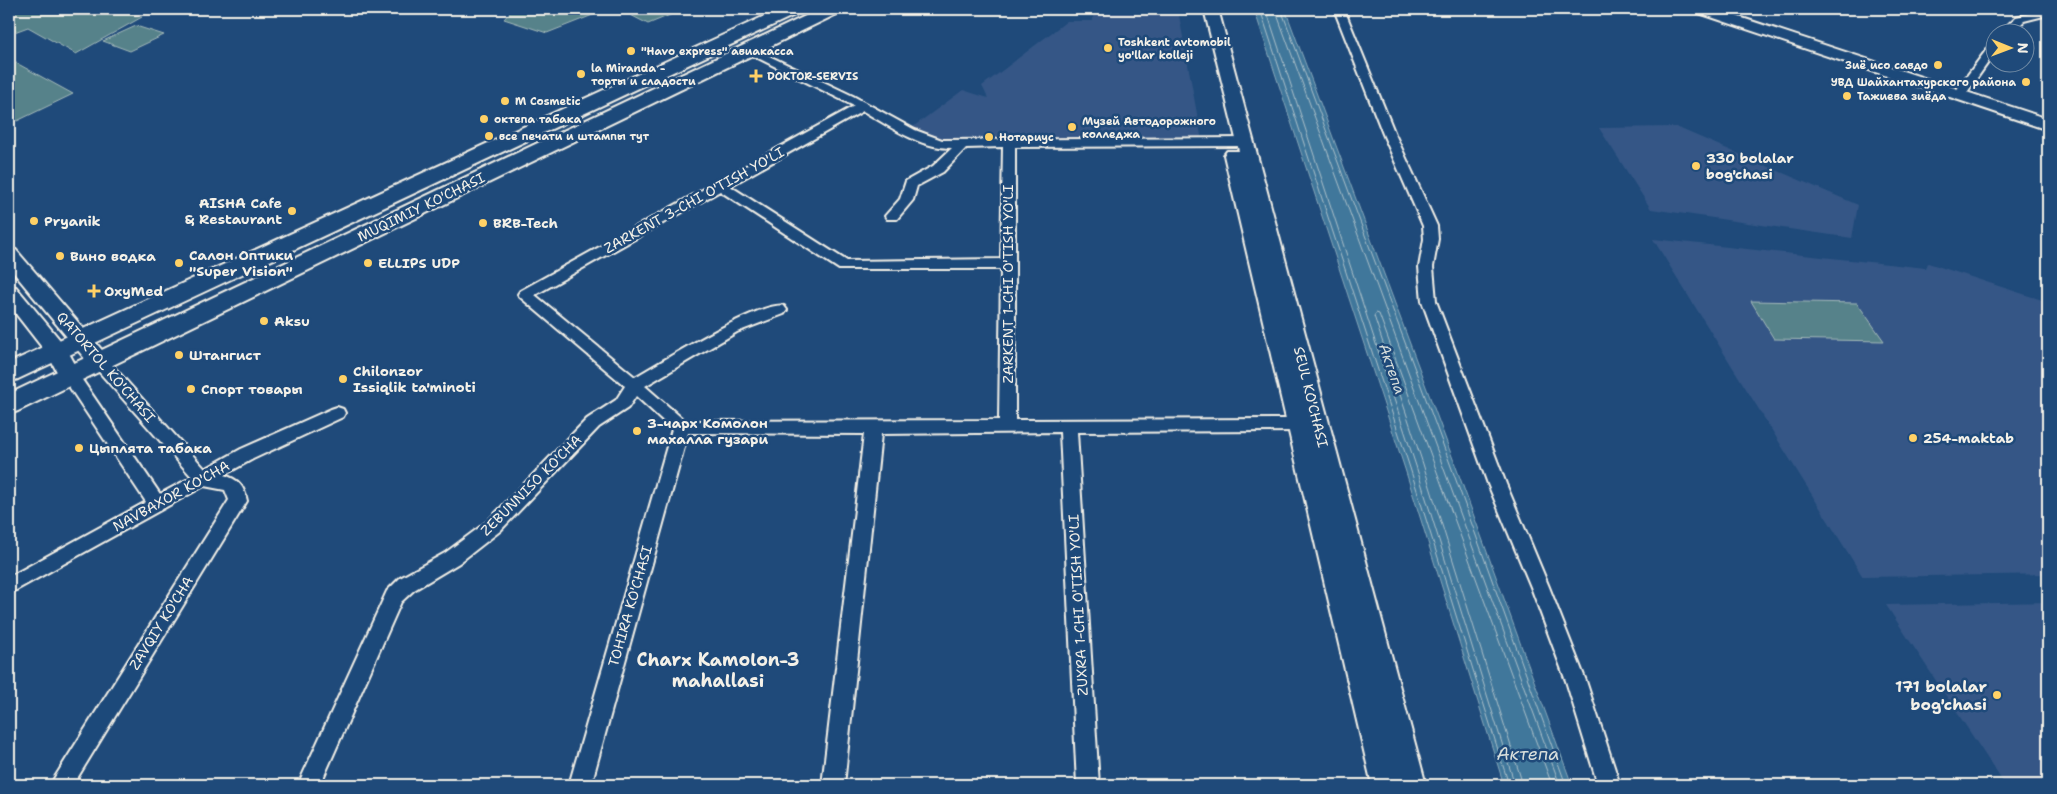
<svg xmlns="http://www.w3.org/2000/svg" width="2057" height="794" viewBox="0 0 2057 794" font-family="'Shantell Sans',sans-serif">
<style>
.built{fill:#355786}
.green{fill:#56828a;stroke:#a5bab9}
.water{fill:#40779b;stroke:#88a8ba}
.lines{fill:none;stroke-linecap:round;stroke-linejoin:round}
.shore{stroke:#acc0c9;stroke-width:1}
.minor-casing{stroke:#f4f1e8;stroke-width:4}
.secondary-casing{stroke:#f4f1e8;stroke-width:4}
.primary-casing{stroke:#f4f1e8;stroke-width:4}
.minor{fill:#1f4a7a;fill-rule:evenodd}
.secondary{fill:#1f4a7a;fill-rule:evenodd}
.primary{fill:#1f4a7a;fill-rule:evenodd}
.poi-dot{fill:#ffd166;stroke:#1f4a7a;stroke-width:2}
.labels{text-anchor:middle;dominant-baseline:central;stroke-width:5;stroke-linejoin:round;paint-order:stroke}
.far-poi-label{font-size:11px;font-weight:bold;fill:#f4f1e8;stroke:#1f4a7a;text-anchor:start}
.poi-label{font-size:14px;font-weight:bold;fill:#f4f1e8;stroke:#1f4a7a;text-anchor:start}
.street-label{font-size:14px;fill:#f4f1e8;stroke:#1f4a7a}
.water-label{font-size:15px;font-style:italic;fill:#d9dfdc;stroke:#1f4a7a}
.near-poi-label{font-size:16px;font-weight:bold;fill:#f4f1e8;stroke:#1f4a7a;text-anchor:end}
.near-neighbourhood-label{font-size:18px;font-weight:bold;fill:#f4f1e8;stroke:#1f4a7a}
.near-water-label{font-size:18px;font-style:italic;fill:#d9dfdc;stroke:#1f4a7a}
</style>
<rect width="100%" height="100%" fill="#1f4a7a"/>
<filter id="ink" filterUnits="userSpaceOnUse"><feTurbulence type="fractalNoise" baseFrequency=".02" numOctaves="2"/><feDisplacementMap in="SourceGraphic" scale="10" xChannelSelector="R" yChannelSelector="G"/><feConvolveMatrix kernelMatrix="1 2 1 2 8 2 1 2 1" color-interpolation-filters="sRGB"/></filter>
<g filter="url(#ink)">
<!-- built -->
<g class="built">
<path d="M1093,9L1178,10L1202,141L935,140L910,129L963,90L988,98L982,86L1067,21H1093Z"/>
<path d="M1676,127L1858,205L1852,238L1651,209L1599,128Z"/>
<path d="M1653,239L1926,268L1928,263L2048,302V574L1863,577Z"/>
<path d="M2048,602V785H2005L1886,605Z"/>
</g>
<!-- green -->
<g class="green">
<path d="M9,9H111L142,17L76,54L28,27L9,34Z"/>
<path d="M513,9H608L547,33L504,19Z"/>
<path d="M619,9H685L648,24Z"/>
<path d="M136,26L164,35L130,51L103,41Z"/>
<path d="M9,59L73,94L17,121L9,114Z"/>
<path d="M1751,301L1857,303L1884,341L1774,339Z"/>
</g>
<!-- water -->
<path class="water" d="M1254,9H1285L1456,467L1572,785H1504L1405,469Z"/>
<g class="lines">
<!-- shore -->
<g class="shore">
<path d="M1260,9L1410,468L1509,785"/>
<path d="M1266,9L1416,466L1515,785"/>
<path d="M1275,9L1560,785"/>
<path d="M1281,9L1452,469L1566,785"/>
<path d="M1523,785L1423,464L1374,316L1376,313L1379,314L1552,785"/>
</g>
<!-- minor casing -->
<g class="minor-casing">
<g id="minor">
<path d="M1334,9H1344L1395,134L1437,226L1438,239L1433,267L1436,301L1506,484L1549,587L1586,681L1620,785H1598L1566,681L1531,587L1488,484L1422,301L1419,267L1424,239L1423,226L1383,134Z"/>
<path d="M2048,9V15L2024,21L2013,32H2001L2016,17Z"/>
<path d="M1994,44V54L1963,98H1955L1953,95L1955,92L1990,45Z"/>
<path d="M748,46L853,96L915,130L942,140L1246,138L1252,142L1246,146L1015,147V420L1299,419L1305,421L1307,425L1305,429L1299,431L1077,432L1099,785H1077L1060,432L881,434L844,785H822L864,434L688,433L591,785H569L672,429L636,396L628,408L599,427L500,531L459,563L414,590L401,602L320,785H298L387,591L400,578L445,553L488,521L587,419L616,400L625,386L520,297L518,294L520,291L854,106L744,51L742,49ZM863,111C891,127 919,148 952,148L933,166L906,181L900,199L885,216L887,219H897L913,200L917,186L943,172L966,148L1003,147L1001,259L847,261L730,186ZM720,191L839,269H1001L999,420L685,421L645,386L737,332L784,314L787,310L784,306C760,300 660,363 635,377L535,295Z"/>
<path d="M99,356L105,357L205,469L241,449L331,409L337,407L343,409L345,413L343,417L253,459L224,475C238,479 244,486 247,501L244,506L73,785H50L229,500L225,490L204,486L9,594V577L146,502L64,379L62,375L64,371L70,369L76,371L160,494L192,477L93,365L91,361L93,357Z"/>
</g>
</g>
<!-- secondary casing -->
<g class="secondary-casing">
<g id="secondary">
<path d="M1204,9H1218L1426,785H1372L1224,155L1227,151H1239Z"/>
<path d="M1694,9H1715L2048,119V130L1696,12Z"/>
<path d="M9,248L16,250L107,356L110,361L107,366L99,369L91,366L9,267Z"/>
<path d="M9,285L16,287L65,346L81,375L78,381L70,383L62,381L48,355L9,305Z"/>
</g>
</g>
<!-- primary casing -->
<g class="primary-casing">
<g id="primary">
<path d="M780,9H801L799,13L18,379L9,382V363Z"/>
<path d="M820,9H841L839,13L18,411L9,414V394Z"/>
</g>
</g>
<!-- minor -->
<use href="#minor" class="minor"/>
<!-- secondary -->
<use href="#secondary" class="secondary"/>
<!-- primary -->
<use href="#primary" class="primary"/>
</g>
</g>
<!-- markers -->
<g class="poi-dot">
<circle cx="1108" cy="48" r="5"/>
<circle cx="631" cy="51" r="5"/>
<circle cx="1938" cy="65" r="5"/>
<circle cx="581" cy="74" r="5"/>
<path d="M753.5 68.5h5v5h5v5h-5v5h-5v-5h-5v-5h5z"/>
<circle cx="2026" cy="82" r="5"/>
<circle cx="1847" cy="96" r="5"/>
<circle cx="505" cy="101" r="5"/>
<circle cx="484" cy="119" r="5"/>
<circle cx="1072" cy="127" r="5"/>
<circle cx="489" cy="136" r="5"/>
<circle cx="989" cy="137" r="5"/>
<circle cx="1696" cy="166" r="5"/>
<circle cx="292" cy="211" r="5"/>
<circle cx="34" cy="221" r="5"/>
<circle cx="483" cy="223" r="5"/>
<circle cx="60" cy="256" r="5"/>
<circle cx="179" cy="263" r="5"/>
<circle cx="368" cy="263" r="5"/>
<path d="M91.5 283.5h5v5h5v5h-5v5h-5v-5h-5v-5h5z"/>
<circle cx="264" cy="321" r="5"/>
<circle cx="179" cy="355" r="5"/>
<circle cx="343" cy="379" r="5"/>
<circle cx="191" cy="389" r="5"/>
<circle cx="637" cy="431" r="5"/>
<circle cx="1913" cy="438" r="5"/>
<circle cx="79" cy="448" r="5"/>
<circle cx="1997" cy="695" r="5"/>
</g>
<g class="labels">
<!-- far-poi labels -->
<g class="far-poi-label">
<text x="1118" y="42">Toshkent avtomobil<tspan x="1118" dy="13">yo'llar kolleji</tspan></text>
<text x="641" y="51">"Havo express" авиакасса</text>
<text x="1928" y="65" text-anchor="end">Зиё исо савдо</text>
<text x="591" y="68">la Miranda -<tspan x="591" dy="13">торты и сладости</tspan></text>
<text x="767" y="76">DOKTOR-SERVIS</text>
<text x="2016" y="82" text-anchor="end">УВД Шайхантахурского района</text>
<text x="1857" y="96">Тажиева зиёда</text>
<text x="515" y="101">M Cosmetic</text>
<text x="494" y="119">октепа табака</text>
<text x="1082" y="121">Музей Автодорожного<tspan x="1082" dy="13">колледжа</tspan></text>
<text x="499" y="136">все печати и штампы тут</text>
<text x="999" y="137">Нотариус</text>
</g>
<!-- poi labels -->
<g class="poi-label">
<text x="1706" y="158">330 bolalar<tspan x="1706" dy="16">bog'chasi</tspan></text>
<text x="282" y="203" text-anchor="end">AISHA Cafe<tspan x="282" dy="16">&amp; Restaurant</tspan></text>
<text x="44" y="221">Pryanik</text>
<text x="493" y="223">BRB-Tech</text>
<text x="189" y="255">Салон Оптики<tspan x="189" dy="16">"Super Vision"</tspan></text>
<text x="70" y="256">Вино водка</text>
<text x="378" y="263">ELLIPS UDP</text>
<text x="104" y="291">OxyMed</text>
<text x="274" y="321">Aksu</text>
<text x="189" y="355">Штангист</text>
<text x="353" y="371">Chilonzor<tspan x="353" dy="16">Issiqlik ta'minoti</tspan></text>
<text x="201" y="389">Спорт товары</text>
<text x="647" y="423">3-чарх Комолон<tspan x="647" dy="16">махалла гузари</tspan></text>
<text x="1923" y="438">254-maktab</text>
<text x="89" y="448">Цыплята табака</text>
</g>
<!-- street labels -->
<g class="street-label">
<text transform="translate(694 200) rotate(-29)">ZARKENT 3-CHI O'TISH YO'LI</text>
<text transform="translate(421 207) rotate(-26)">MUQIMIY KO'CHASI</text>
<text transform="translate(1008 284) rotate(-90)">ZARKENT 1-CHI O'TISH YO'LI</text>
<text transform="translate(106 367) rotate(49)">QATORTOL KO'CHASI</text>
<text transform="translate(1311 397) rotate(76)">SEUL KO'CHASI</text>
<text transform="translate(531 485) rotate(-45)">ZEBUNNISO KO'CHA</text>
<text transform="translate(171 496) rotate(-29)">NAVBAXOR KO'CHA</text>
<text transform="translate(1078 605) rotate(-93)">ZUXRA 1-CHI O'TISH YO'LI</text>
<text transform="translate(630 606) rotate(-74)">TOHIRA KO'CHASI</text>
<text transform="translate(161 623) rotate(-58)">ZAVQIY KO'CHA</text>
</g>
<!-- water labels -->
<g class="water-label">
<text transform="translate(1392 369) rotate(71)">Актепа</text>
</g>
<!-- near-poi labels -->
<g class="near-poi-label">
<text x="1987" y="686">171 bolalar<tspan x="1987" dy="18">bog'chasi</tspan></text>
</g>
<!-- near-neighbourhood labels -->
<g class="near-neighbourhood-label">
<text x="718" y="660">Charx Kamolon-3<tspan x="718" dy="21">mahallasi</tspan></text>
</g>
<!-- near-water labels -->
<g class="near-water-label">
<text x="1528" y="754">Актепа</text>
</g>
</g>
<!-- margin -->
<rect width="2057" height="794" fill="none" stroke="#1f4a7a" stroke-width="30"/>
<rect x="15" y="15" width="2027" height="764" fill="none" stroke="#f4f1e8" stroke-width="2" filter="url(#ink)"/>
<!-- north arrow -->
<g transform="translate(2010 48) rotate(91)"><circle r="24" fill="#1f4a7a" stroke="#748da6"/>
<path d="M0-4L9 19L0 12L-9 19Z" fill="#ffd166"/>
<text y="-8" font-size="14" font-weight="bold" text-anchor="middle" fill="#f4f1e8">N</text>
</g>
</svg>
